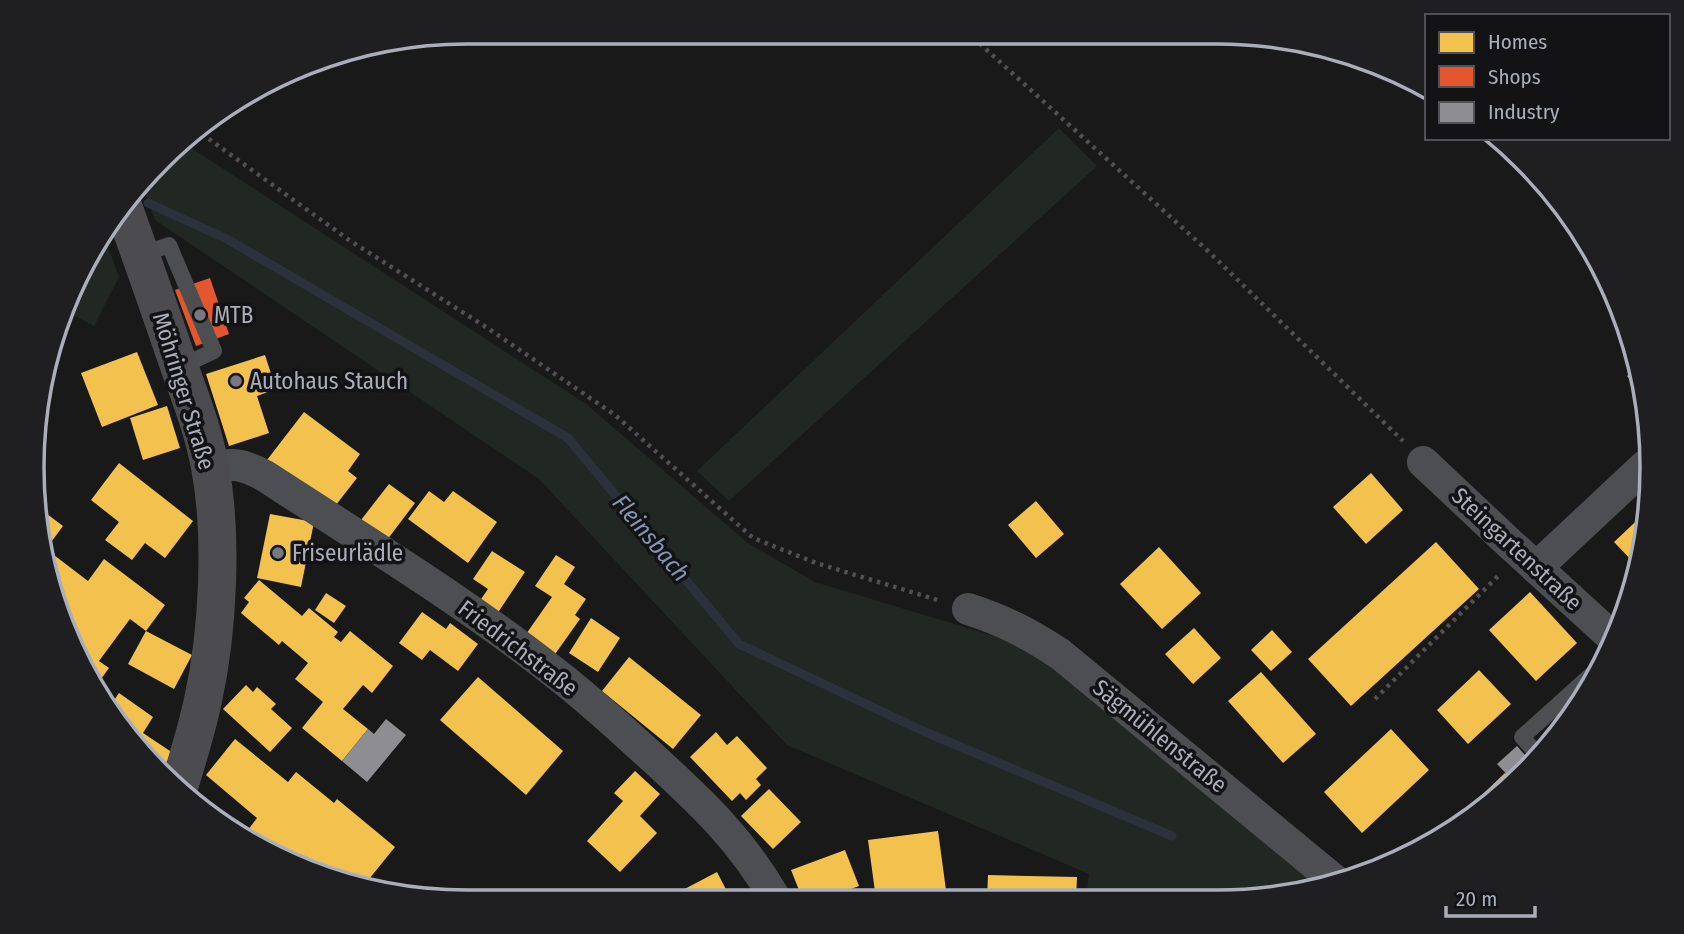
<svg xmlns="http://www.w3.org/2000/svg" width="1684" height="934" viewBox="0 0 1684 934" font-family="'Fira Sans Condensed',sans-serif">
<style>
.green{fill:#212823}
.homes{fill:#f2c14e}
.shops{fill:#e4572e}
.industry{fill:#8d8d92}
.lines{fill:none;stroke-linecap:round;stroke-linejoin:round}
.stream{stroke:#2c323b;stroke-width:9}
.path{stroke:#4f4f54;stroke-width:4.5;stroke-dasharray:3.5 5;stroke-linecap:butt}
.service{stroke:#4d4e52;stroke-width:16}
.minor{stroke:#4d4e52;stroke-width:32}
.secondary{stroke:#4c4c50;stroke-width:38}
.poi-dot{fill:#777982;stroke:#131315;stroke-width:2.5}
.labels{text-anchor:middle;dominant-baseline:central;stroke-width:7;stroke-linejoin:round;paint-order:stroke}
.poi-label{font-size:23px;fill:#aaadba;stroke:#131315;text-anchor:start}
.street-label{font-size:23px;fill:#aaadba;stroke:#131315}
.water-label{font-size:24px;font-style:italic;fill:#8295b4;stroke:#131315}
.rim{fill:none;stroke:#aaadba;stroke-width:3.5}
</style>
<rect width="100%" height="100%" fill="#191919"/>
<!-- green -->
<g class="green">
<path d="M1059,128L1097,166L729,501L697,471Z"/>
<path d="M182,142L586,404L749,544L815,582L1044,651L1328,886L1273,899H1086L1089,874L787,745L539,479L155,220L142,185Z"/>
<path d="M102,231L119,277L94,326L71,314L73,296Z"/>
</g>
<!-- homes -->
<g class="homes">
<path d="M137,352L158,405L102,427L81,373Z"/>
<path d="M265,355L276,389L257,396L269,433L229,446L206,374Z"/>
<path d="M1639,367L1640,391L1627,376Z"/>
<path d="M167,406L180,448L143,460L130,418Z"/>
<path d="M304,412L360,454L348,471L357,478L332,510L267,460Z"/>
<path d="M119,463L193,521L165,558L145,543L132,560L105,540L119,522L91,500Z"/>
<path d="M1371,473L1403,510L1366,544L1333,507Z"/>
<path d="M389,484L415,503L387,540L361,520Z"/>
<path d="M429,491L444,502L453,491L497,522L468,563L408,519Z"/>
<path d="M1036,501L1064,534L1036,558L1008,525Z"/>
<path d="M35,505L63,526L46,549L88,581L104,559L165,605L146,631L130,619L99,661L109,668L101,679L87,669L65,633Z"/>
<path d="M1648,510L1649,524L1635,564L1614,542Z"/>
<path d="M270,514L314,522L301,587L257,578Z"/>
<path d="M1436,542L1479,589L1351,706L1308,659Z"/>
<path d="M1159,547L1201,593L1162,629L1120,584Z"/>
<path d="M492,551L525,572L497,614L479,602L488,589L473,579Z"/>
<path d="M556,555L575,567L564,584L586,599L575,615L580,619L553,657L524,637L552,597L535,586Z"/>
<path d="M259,580L302,616L309,608L338,632L334,637L341,642L350,631L393,666L372,693L363,685L343,709L368,729L342,761L302,728L323,702L295,679L308,663L282,641L279,645L241,613L249,602L244,598Z"/>
<path d="M1530,592L1577,643L1536,681L1489,630Z"/>
<path d="M326,593L346,606L334,623L315,610Z"/>
<path d="M422,612L446,629L450,623L478,644L458,671L430,650L422,660L399,643Z"/>
<path d="M591,618L620,638L598,672L569,653Z"/>
<path d="M1194,628L1221,658L1193,684L1165,654Z"/>
<path d="M1272,630L1292,652L1271,671L1251,650Z"/>
<path d="M146,631L192,655L174,689L128,664Z"/>
<path d="M629,657L701,715L673,749L602,691Z"/>
<path d="M1479,670L1511,704L1468,744L1437,710Z"/>
<path d="M1261,672L1316,734L1283,763L1228,701Z"/>
<path d="M478,677L563,751L526,795L440,720Z"/>
<path d="M246,685L253,692L257,687L276,704L271,709L292,728L270,752L223,709Z"/>
<path d="M119,693L153,717L143,733L173,753L160,771L139,754L110,706Z"/>
<path d="M1391,729L1429,770L1362,833L1324,792Z"/>
<path d="M716,732L727,745L737,736L767,768L756,779L761,785L746,800L740,793L732,801L690,757Z"/>
<path d="M235,739L288,782L296,772L334,803L337,799L395,847L361,889L354,888L249,844L242,838L257,818L206,775Z"/>
<path d="M635,771L660,794L640,816L657,833L620,872L587,841L623,801L614,793Z"/>
<path d="M1505,773L1515,783L1459,829L1434,841Z"/>
<path d="M769,789L801,822L773,849L741,816Z"/>
<path d="M938,831L946,890L876,899L868,840Z"/>
<path d="M845,850L859,886L820,900H803L791,870Z"/>
<path d="M717,872L732,901H679L675,894Z"/>
<path d="M988,875L1077,877L1076,899L987,900Z"/>
</g>
<!-- shops -->
<path class="shops" d="M210,278L229,334L196,346L175,290Z"/>
<!-- industry -->
<g class="industry">
<path d="M386,719L406,735L367,782L342,761L368,729L374,734Z"/>
<path d="M1517,746L1533,764L1525,775L1515,783L1497,764Z"/>
</g>
<g class="lines">
<!-- stream -->
<path class="stream" d="M148,203L227,239L568,438L739,644L923,731L1172,836"/>
<!-- path -->
<g class="path">
<path d="M967,32L1208,251L1403,441"/>
<path d="M195,129L349,240L489,329L615,415L753,538L816,563L941,601"/>
<path d="M1375,699L1500,574"/>
</g>
<!-- service -->
<g class="service">
<path d="M141,255L169,245L214,351L180,367"/>
<path d="M1539,756L1522,737L1601,666"/>
</g>
<!-- minor -->
<g class="minor">
<path d="M1423,462L1507,541L1611,636"/>
<path d="M210,467C236,463 242,464 265,476C363,540 464,601 555,673C589,699 620,728 652,757C702,803 742,840 776,900"/>
<path d="M1536,568L1645,466"/>
<path d="M968,609C1005,621 1028,633 1060,654L1339,884"/>
</g>
<!-- secondary -->
<path class="secondary" d="M123,206C142,259 161,313 179,366C191,399 204,433 210,467C223,536 218,632 203,700C197,729 188,758 179,787"/>
</g>
<!-- markers -->
<g class="poi-dot">
<circle cx="200" cy="315" r="7"/>
<circle cx="236" cy="381" r="7"/>
<circle cx="278" cy="553" r="7"/>
</g>
<g class="labels">
<!-- poi labels -->
<g class="poi-label">
<text x="214" y="315">MTB</text>
<text x="250" y="381">Autohaus Stauch</text>
<text x="292" y="553">Friseurlädle</text>
</g>
<!-- street labels -->
<g class="street-label">
<text transform="translate(184 391) rotate(73)">Möhringer Straße</text>
<text transform="translate(1517 549) rotate(43)">Steingartenstraße</text>
<text transform="translate(518 648) rotate(37)">Friedrichstraße</text>
<text transform="translate(1160 736) rotate(39)">Sägmühlenstraße</text>
</g>
<!-- water labels -->
<g class="water-label">
<text transform="translate(651 538) rotate(50)">Fleinsbach</text>
</g>
</g>
<!-- crop -->
<path d="M0 0H1684V934H0ZM467 44H1217A423 423 0 0 1 1640 467V467A423 423 0 0 1 1217 890H467A423 423 0 0 1 44 467V467A423 423 0 0 1 467 44Z" fill="#1f1f22" fill-rule="evenodd"/>
<path class="rim" d="M467 44H1217A423 423 0 0 1 1640 467V467A423 423 0 0 1 1217 890H467A423 423 0 0 1 44 467V467A423 423 0 0 1 467 44Z"/>
<!-- legend -->
<rect x="1425" y="14" width="245" height="126" fill="#131315" stroke="#4f5157" stroke-width="2"/>
<rect x="1439" y="32" width="35" height="21" fill="#f2c14e" stroke="#4f5157" stroke-width="2"/>
<text x="1488" y="49" font-size="21" fill="#aaadba">Homes</text>
<rect x="1439" y="66" width="35" height="21" fill="#e4572e" stroke="#4f5157" stroke-width="2"/>
<text x="1488" y="84" font-size="21" fill="#aaadba">Shops</text>
<rect x="1439" y="102" width="35" height="21" fill="#8d8d92" stroke="#4f5157" stroke-width="2"/>
<text x="1488" y="119" font-size="21" fill="#aaadba">Industry</text>
<!-- scale -->
<path d="M1446 906v10h89v-10" fill="none" stroke="#aaadba" stroke-width="3.5"/>
<text x="1456" y="906" font-size="21" fill="#aaadba" stroke="#131315" stroke-width="5" paint-order="stroke">20 m</text>
</svg>
